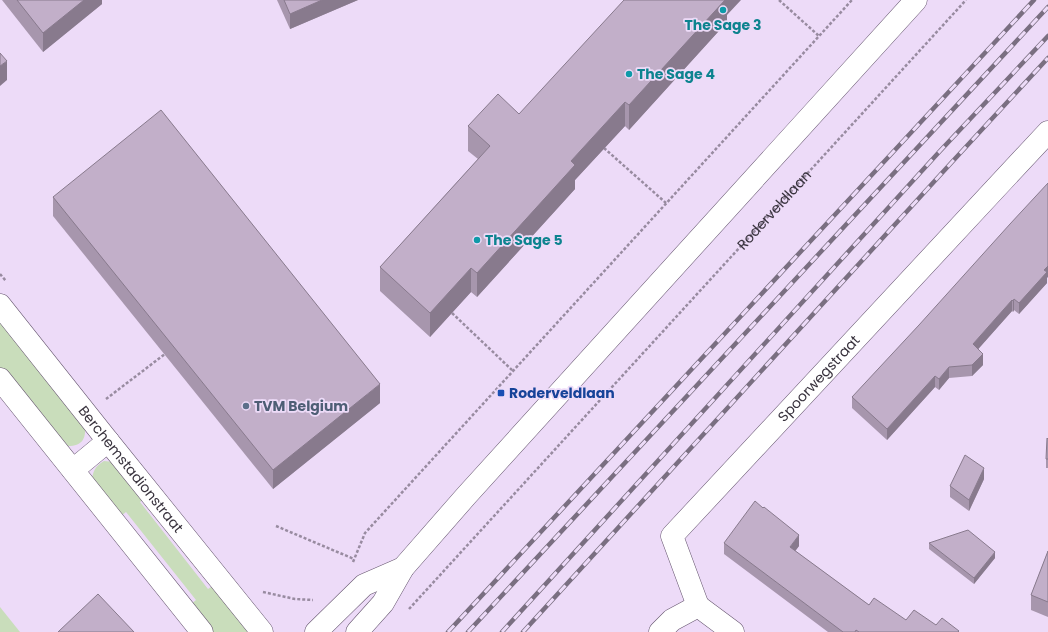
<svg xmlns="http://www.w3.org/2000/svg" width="1048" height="632" viewBox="0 0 1048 632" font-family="Poppins,sans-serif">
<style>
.green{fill:#c9ddbb}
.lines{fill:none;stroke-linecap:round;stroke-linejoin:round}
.minor-casing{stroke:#675770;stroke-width:23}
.tertiary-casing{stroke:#675770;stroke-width:23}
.path{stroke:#988ba0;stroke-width:2.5;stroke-dasharray:3 2;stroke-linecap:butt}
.minor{stroke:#fff;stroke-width:22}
.tertiary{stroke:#fff;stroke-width:22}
.rail-casing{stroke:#7a6f81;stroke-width:4.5}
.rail{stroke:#eddbf8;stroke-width:3;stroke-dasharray:9;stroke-linecap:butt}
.wall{fill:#a796ad}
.shaded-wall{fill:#887a8d}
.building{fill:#c2afc9;stroke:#887a8d}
.culture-dot{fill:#0f9aa8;stroke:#eddbf8;stroke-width:1.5}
.transit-dot{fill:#1a4fb4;stroke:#eddbf8;stroke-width:1.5}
.service-dot{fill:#5c6f8a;stroke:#eddbf8;stroke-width:1.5}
.labels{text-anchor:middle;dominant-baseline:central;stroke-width:3.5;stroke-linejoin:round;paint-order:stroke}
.culture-label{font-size:14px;font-weight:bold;fill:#0d838f;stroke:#eddbf8;text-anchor:start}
.street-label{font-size:14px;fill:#39333e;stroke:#eddbf8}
.transit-label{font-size:14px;font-weight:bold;fill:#164399;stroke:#eddbf8;text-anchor:start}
.service-label{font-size:14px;font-weight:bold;fill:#4e5e75;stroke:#eddbf8;text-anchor:start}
</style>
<rect width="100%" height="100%" fill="#eddbf8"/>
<!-- green -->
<g class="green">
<path d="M3,321L85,426C86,439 82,446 68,446L0,369V323Z"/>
<path d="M104,461L114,462L146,497L140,502L208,589L214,585L250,632H212L190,605L196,600L126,512L120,517L92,478C94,469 96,466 104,461Z"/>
<path d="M0,607L20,632H0Z"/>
</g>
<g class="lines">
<!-- minor casing -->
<g class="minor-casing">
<g id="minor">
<path id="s2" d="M0,305L108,441L262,632"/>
<path d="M0,379L202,632"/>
<path d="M73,470L108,441"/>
<path id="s3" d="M698,606L672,536L1048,132"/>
<path d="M698,606L733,632"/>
<path d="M660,632L672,620L698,606"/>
</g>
</g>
<!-- tertiary casing -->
<g class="tertiary-casing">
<g id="tertiary">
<path d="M316,632L364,585L403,568"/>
<path d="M357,632L383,603L403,568L466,496L916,0"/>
</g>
</g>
<!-- path -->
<g class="path">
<path d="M779,0L819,36"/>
<path d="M604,148L666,203"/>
<path d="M0,274L6,281"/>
<path d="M452,313L513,371"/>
<path d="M106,399L165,354"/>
<path d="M276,526L354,559"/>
<path d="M353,562L365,533L852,0"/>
<path d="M263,592L295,599L313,600"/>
<path id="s1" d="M409,609L966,0"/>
</g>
<!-- minor -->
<use href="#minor" class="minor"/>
<!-- tertiary -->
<use href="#tertiary" class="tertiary"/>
<!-- rail casing -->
<g class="rail-casing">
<g id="rail">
<path d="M448,632L1034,0"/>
<path d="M468,632L1048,7"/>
<path d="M502,632L940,151L1048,36"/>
<path d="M523,632L952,162L1048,58"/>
</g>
</g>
<!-- rail -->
<use href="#rail" class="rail"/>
</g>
<!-- wall -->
<g class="wall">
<path d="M2,0H102V4L43,52Z"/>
<path d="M277,0H358L290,29Z"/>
<path d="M727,15V22L629,130L625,126L575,180V189L477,297L471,292L430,337L380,291V267L478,159L468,151V126L519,114Z"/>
<path d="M53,197L380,403L273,489L53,216Z"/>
<path d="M1047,278V283L1019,314L1014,310L1013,312L1012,311L978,349L983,365L972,376L949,378L939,390L935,387L887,440L852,408V397Z"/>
<path d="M1048,439V468H1046V459Z"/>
<path d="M984,479L969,511L950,497V486Z"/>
<path d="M724,543L799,546L795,551L869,605L906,620L936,625L959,632H828L724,554Z"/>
<path d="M929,543L995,558L974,584L929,549Z"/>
<path d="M1048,551V617L1031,610V595Z"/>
</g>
<!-- shaded-wall -->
<g class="shaded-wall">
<path d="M84,0H102V4L43,52V33Z"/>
<path d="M322,0H358L290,29V14Z"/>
<path d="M724,0H741L727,15V22L629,130V105Z"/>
<path d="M7,61V80L0,86V66Z"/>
<path d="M625,102V126L575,180V189L477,297V273L571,161Z"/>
<path d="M1048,266V277L1047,278V283L1019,314V303L1044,270Z"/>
<path d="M471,268V292L430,337V313Z"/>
<path d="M1014,299V310L1013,312V301Z"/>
<path d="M1012,300V311L973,355V344Z"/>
<path d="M983,354V365L972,376V365Z"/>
<path d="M949,367V378L939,390V379Z"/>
<path d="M935,376V387L887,440V429Z"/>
<path d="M380,384V403L273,489V470Z"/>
<path d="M984,468V479L969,511V500Z"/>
<path d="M799,535V546L790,558V547Z"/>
<path d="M995,552V558L974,584V578Z"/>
</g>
<!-- building -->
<g class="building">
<path d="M17,0H84L43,33Z"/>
<path d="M284,0H322L290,14Z"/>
<path d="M624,0H725L629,105L625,102L571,161L575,165L477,273L471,268L430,313L380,267L490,146L468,126L498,94L519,114Z"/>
<path d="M0,53L7,61L0,66Z"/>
<path d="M161,110L380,384L273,470L53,197Z"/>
<path d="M1048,183V266L1044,270L1047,272L1019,303L1014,299L1013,301L1012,300L973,344L983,354L972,365L949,367L939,379L935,376L887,429L852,397L919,325L1010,224Z"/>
<path d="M1047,438L1048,439V459H1046Z"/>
<path d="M965,455L984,468L969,500L950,486Z"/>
<path d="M755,501L763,508L764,507L799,535L790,547L869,605L874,598L906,620L914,610L936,625L942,618L959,631L958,632H859L856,630L855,632H843L724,543Z"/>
<path d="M968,530L995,552L974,578L929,543Z"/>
<path d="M1048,551V602L1031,595Z"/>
<path d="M98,594L134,632H58Z"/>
</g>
<!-- markers -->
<g class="culture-dot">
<circle cx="723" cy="10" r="4"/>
<circle cx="629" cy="74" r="4"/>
<circle cx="477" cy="240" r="4"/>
</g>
<rect class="transit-dot" x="497" y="389" width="8" height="8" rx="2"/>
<circle class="service-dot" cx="246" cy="406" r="4"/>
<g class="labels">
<!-- culture labels -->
<g class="culture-label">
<text x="723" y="25" text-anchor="middle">The Sage 3</text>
<text x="637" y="74">The Sage 4</text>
<text x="485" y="240">The Sage 5</text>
</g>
<!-- street labels -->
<g class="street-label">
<text stroke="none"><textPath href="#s1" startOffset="541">Roderveldlaan</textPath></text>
<text stroke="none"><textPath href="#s3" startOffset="290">Spoorwegstraat</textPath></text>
<text stroke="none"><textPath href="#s2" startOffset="210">Berchemstadionstraat</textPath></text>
</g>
<!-- transit labels -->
<g class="transit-label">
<text x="509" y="393">Roderveldlaan</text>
</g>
<!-- service labels -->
<g class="service-label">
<text x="254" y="406">TVM Belgium</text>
</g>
</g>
</svg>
